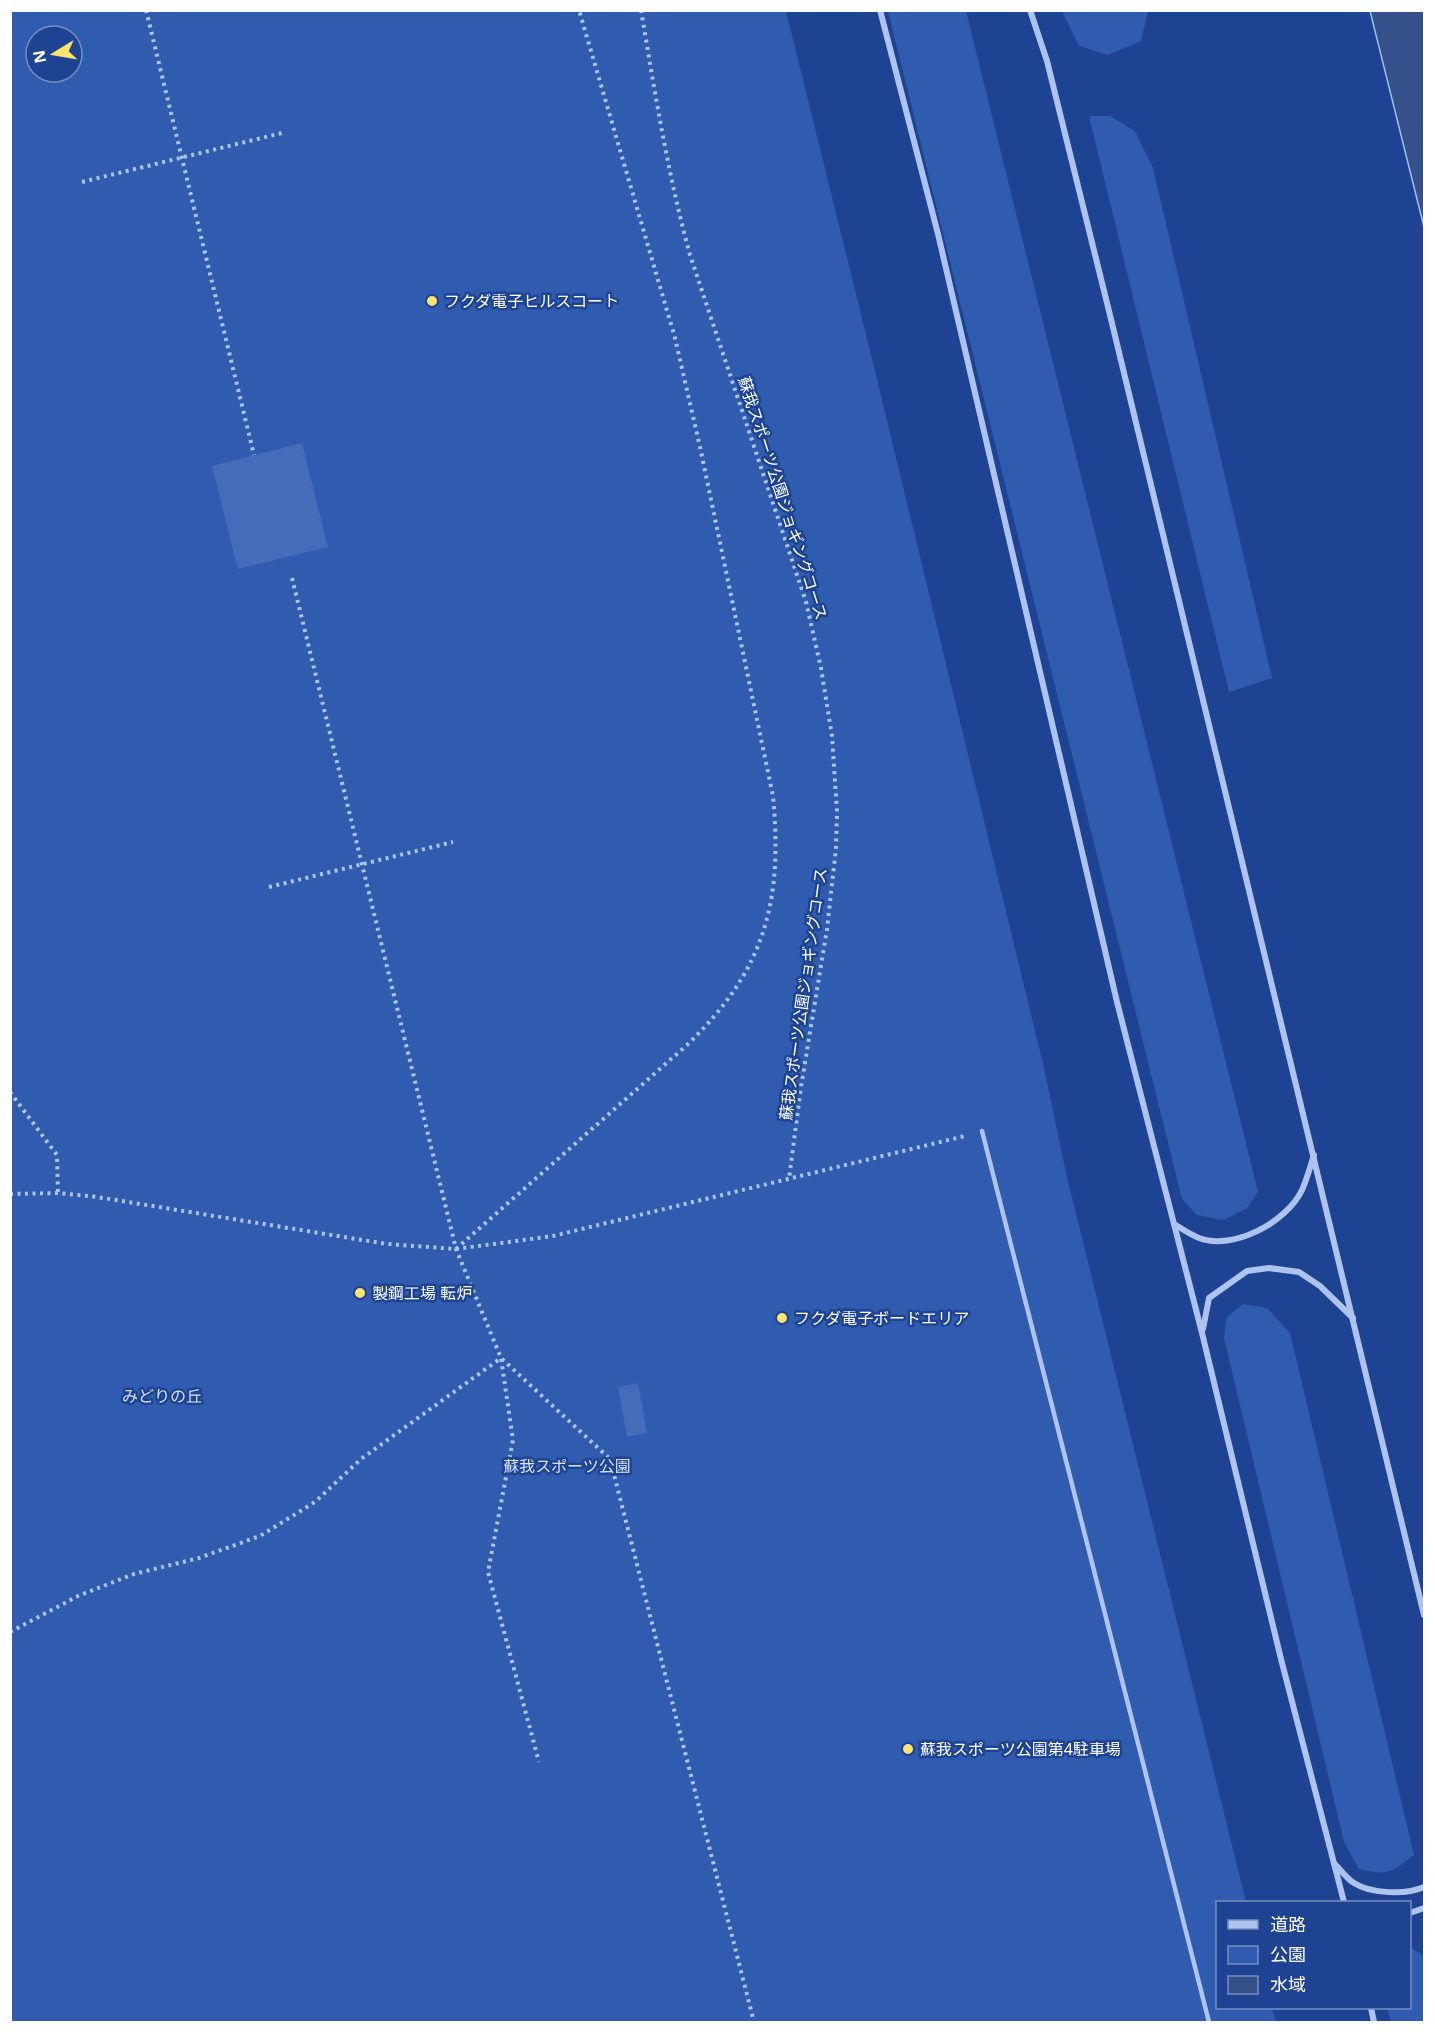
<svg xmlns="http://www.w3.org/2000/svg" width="1435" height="2033" viewBox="0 0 1435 2033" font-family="'Noto Sans','Noto Sans JP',sans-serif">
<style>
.green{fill:#305cb0;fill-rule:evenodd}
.water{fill:#35508b;stroke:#a1bdf0;stroke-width:1.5}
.building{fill:#456cb9}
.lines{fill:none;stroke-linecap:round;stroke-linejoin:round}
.path{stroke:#aec4ee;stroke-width:4;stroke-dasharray:3 4.5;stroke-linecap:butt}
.service{stroke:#aec4ee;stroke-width:4.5}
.minor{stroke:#aec4ee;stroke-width:6}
.poi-dot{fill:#fee46c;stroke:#1d4392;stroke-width:2}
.labels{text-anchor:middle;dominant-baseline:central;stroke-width:5;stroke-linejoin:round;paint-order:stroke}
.poi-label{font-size:16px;fill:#fff;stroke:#1d4392;text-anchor:start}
.street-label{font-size:16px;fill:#fff;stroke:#1d4392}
.park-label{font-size:16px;fill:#d4e1fa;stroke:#1d4392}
</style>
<rect width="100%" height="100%" fill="#1d4392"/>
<!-- green -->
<g class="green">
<path d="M11,11H786L875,371L1044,1068L1066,1173L1246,1902H1218V2008H1272L1276,2022H11ZM36,36H72V72H36Z"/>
<path d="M888,11H966L1258,1192L1247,1208L1223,1220L1197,1215L1182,1199Z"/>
<path d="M1062,11V10L1148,11L1141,41L1108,55L1079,46Z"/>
<path d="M1089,116H1110L1135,131L1153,168L1272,678L1229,692Z"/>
<path d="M1243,1304L1267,1308L1290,1333L1414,1855C1391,1873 1388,1876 1359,1869L1344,1842L1224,1338L1226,1318Z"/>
<path d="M1412,1948L1424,1956V2022H1391L1387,2008H1410V1949Z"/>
</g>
<!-- water -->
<path class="water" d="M1370,11H1424V227Z"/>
<!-- building -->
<g class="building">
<path d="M302,443L328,547L238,569L212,466Z"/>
<path d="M638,1383L647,1433L627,1437L618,1387Z"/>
</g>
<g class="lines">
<!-- path -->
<g class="path">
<path d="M146,10L254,455"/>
<path d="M641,10C655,93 668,175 690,255L806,602L821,668L832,736L837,812L836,849L827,929L801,1087L789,1179"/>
<path d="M82,182L282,133"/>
<path d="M292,578L456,1249L501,1358L610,1459L754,2022"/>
<path d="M269,887L453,842"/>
<path d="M10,1092L57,1155L58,1193"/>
<path d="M10,1194L58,1193L97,1197L387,1244L456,1249L553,1236L965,1136"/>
<path d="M456,1249L687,1045C765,970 783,902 773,796L700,447L675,338L579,10"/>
<path d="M10,1632L78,1596L134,1574L199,1558L260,1536L315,1502L361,1459L501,1358L513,1440L488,1572L539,1762"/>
</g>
<!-- service -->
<path class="service" d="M982,1131L1209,2022"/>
<!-- minor -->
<g class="minor">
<path d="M880,10L938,234L1117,1002L1202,1333L1281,1659L1344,1902"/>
<path d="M1030,10L1047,61L1110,315L1424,1615"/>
<path d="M1174,1224C1182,1229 1191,1235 1199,1238C1233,1251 1287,1222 1302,1190C1307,1179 1310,1167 1314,1155"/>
<path d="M1203,1329L1209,1298L1247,1271L1269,1268L1299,1272L1320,1286L1353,1318"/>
<path d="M1334,1863C1340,1869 1347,1879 1354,1883C1371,1894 1406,1895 1424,1887"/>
<path d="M1410,1913L1424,1908"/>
<path d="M1371,2008L1374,2022"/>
</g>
</g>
<!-- markers -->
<g class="poi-dot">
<circle cx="432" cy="301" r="6"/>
<circle cx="360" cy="1293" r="6"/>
<circle cx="782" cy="1318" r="6"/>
<circle cx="908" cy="1749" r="6"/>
</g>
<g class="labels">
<!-- poi labels -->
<g class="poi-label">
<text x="444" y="301">フクダ電子ヒルスコート</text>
<text x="372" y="1293">製鋼工場 転炉</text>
<text x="794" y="1318">フクダ電子ボードエリア</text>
<text x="920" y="1749">蘇我スポーツ公園第4駐車場</text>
</g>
<!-- street labels -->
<g class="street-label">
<text transform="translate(783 498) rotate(72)">蘇我スポーツ公園ジョギングコース</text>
<text transform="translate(803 994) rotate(-82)">蘇我スポーツ公園ジョギングコース</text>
</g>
<!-- park labels -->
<g class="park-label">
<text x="162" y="1396">みどりの丘</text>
<text x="567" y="1466">蘇我スポーツ公園</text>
</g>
</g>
<!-- border -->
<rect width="1435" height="2033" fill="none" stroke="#ffffff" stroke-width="24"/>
<!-- legend -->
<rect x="1216" y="1901" width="195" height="108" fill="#1d4392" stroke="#778ebe" stroke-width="1.5"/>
<rect x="1228" y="1920" width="30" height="9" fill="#aec4ee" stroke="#778ebe" stroke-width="1.5"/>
<text x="1270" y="1931" font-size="18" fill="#ffffff">道路</text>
<rect x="1228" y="1946" width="30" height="18" fill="#305cb0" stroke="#778ebe" stroke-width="1.5"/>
<text x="1270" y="1961" font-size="18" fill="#ffffff">公園</text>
<rect x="1228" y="1976" width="30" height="18" fill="#35508b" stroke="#778ebe" stroke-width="1.5"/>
<text x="1270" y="1991" font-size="18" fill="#ffffff">水域</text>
<!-- north arrow -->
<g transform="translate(54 54) rotate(259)"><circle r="28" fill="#1d4392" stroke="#778ebe" stroke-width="1.5"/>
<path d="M0-4.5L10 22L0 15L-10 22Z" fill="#fee46c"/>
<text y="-9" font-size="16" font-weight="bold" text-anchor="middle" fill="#ffffff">N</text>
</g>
</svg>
